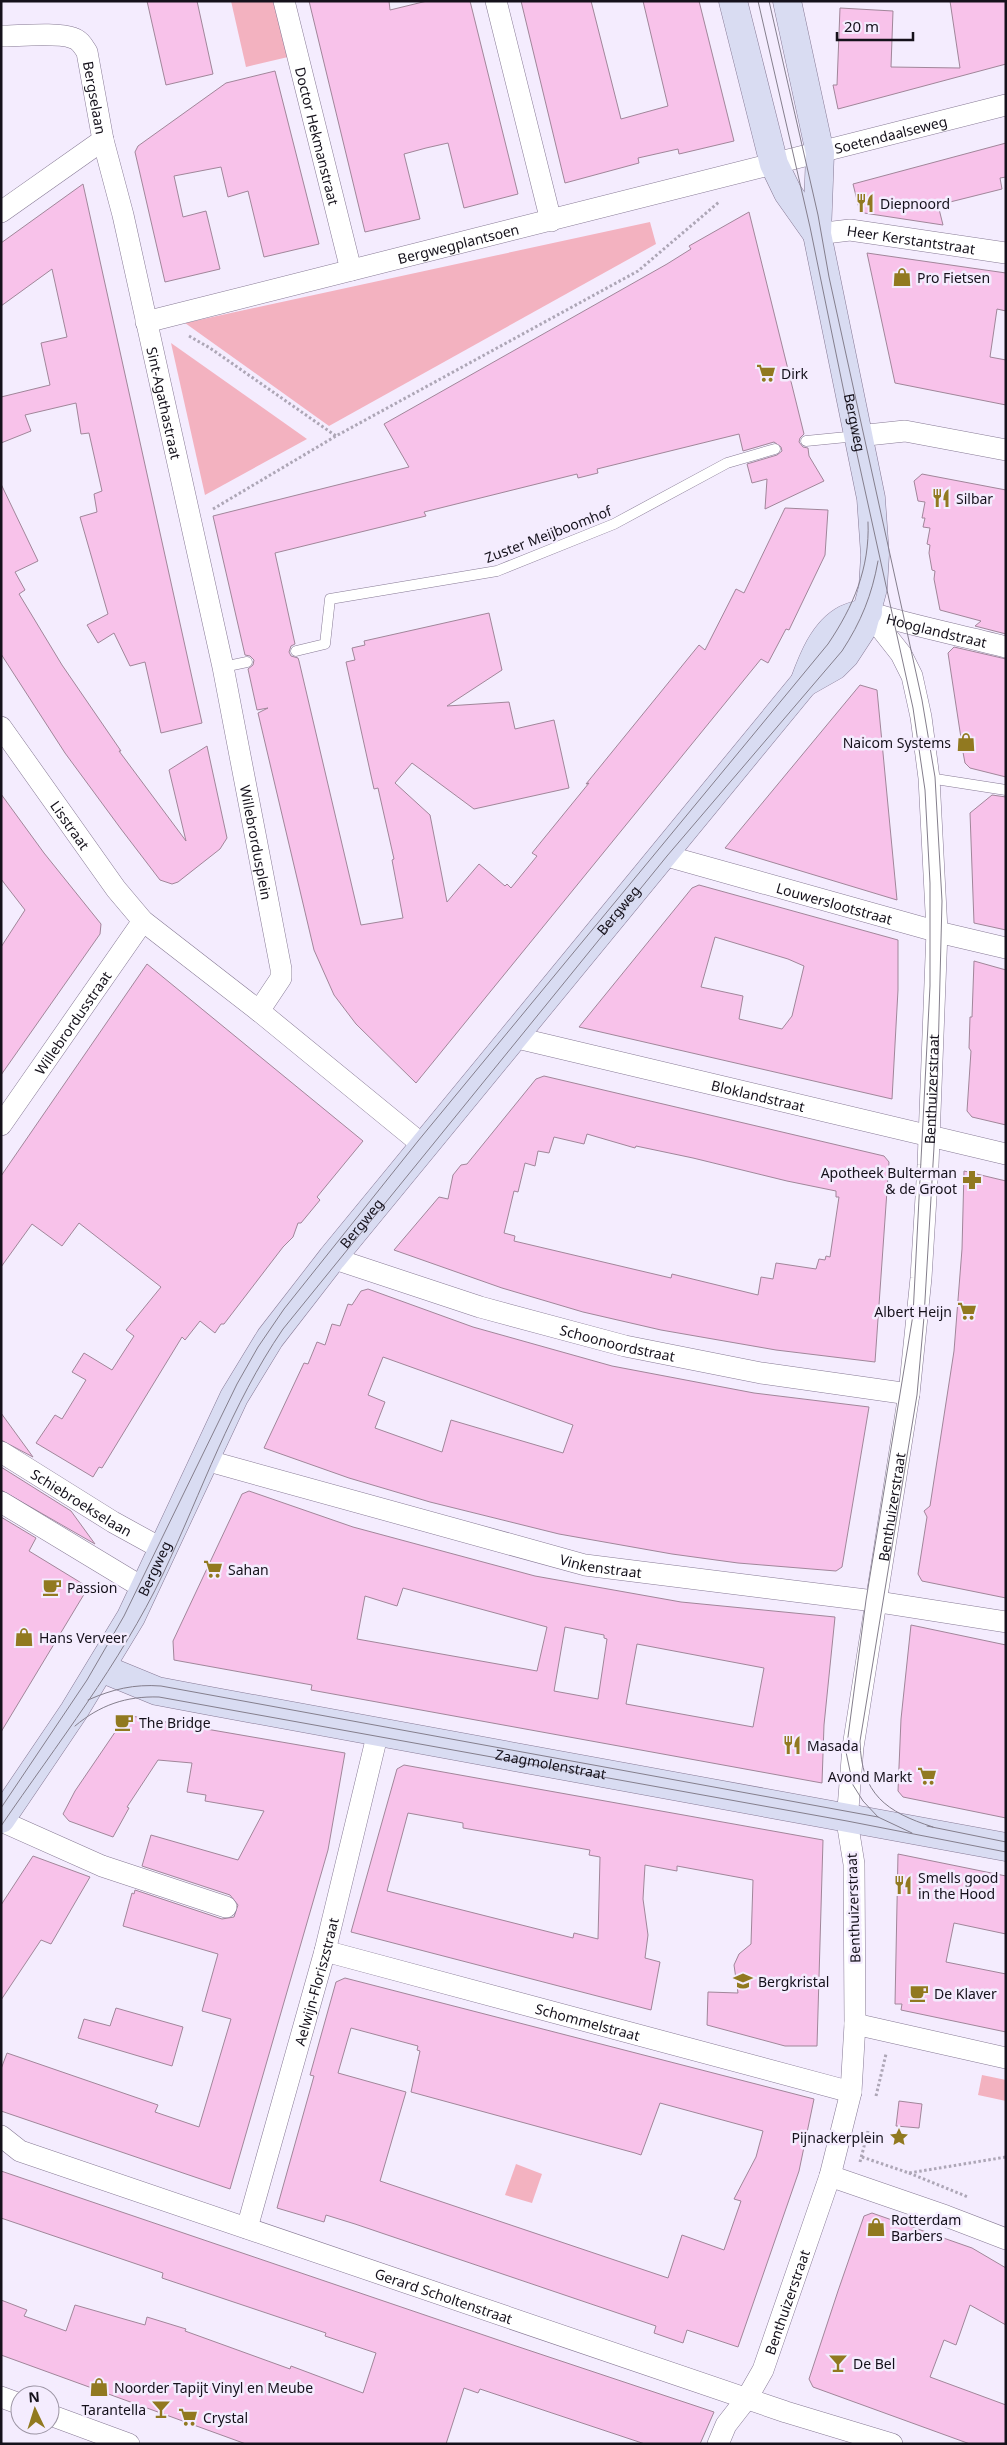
<svg xmlns="http://www.w3.org/2000/svg" width="1007" height="2445" viewBox="0 0 1007 2445" font-family="'Noto Sans',sans-serif">
<style>
.green{fill:#f3b2c0}
.building{fill:#f8c2ea;stroke:#a1869a;fill-rule:evenodd}
.lines{fill:none;stroke-linecap:round;stroke-linejoin:round}
.lane-casing{stroke:#877a95;stroke-width:11}
.street-casing{stroke:#877a95;stroke-width:22}
.secondary-casing{stroke:#877a95;stroke-width:29}
.path{stroke:#ada6b6;stroke-width:3;stroke-dasharray:2.5 2.5;stroke-linecap:butt}
.lane{stroke:#fff;stroke-width:10}
.street{stroke:#fff;stroke-width:21}
.secondary{stroke:#d9dcf2;stroke-width:28}
.tram{stroke:#847e8c;stroke-width:1}
.labels{text-anchor:middle;dominant-baseline:central;stroke-width:5;stroke-linejoin:round;paint-order:stroke}
.street-label{font-size:14px;fill:#15111b;stroke:#f4ecfe}
.poi-label{font-size:14px;fill:#15111b;stroke:#f4ecfe;text-anchor:start}
</style>
<rect width="100%" height="100%" fill="#f4ecfe"/>
<!-- green -->
<g class="green">
<path d="M231,1H274L288,57L246,67Z"/>
<path d="M650,222L656,244L329,426L185,323Z"/>
<path d="M171,343L307,439L205,495Z"/>
<path d="M982,2075L1006,2080V2101L978,2095Z"/>
<path d="M516,2164L542,2174L532,2203L505,2195Z"/>
</g>
<!-- building -->
<g class="building">
<path d="M147,1H197L213,74L166,85Z"/>
<path d="M309,1H389L390,10L427,1H470L518,194L464,208L448,143L426,148L404,154L420,219L365,232Z"/>
<path d="M521,1H591L621,119L668,106L643,1H699L734,141L679,154L678,149L638,158L639,163L565,183Z"/>
<path d="M950,1H1006V64L838,109L833,85H837L840,8L893,11L891,67L960,68Z"/>
<path d="M275,71L319,244L264,257L248,191L228,197L221,167L174,176L183,217L206,211L220,269L165,282L135,152L138,146L226,83Z"/>
<path d="M1006,143V177L1000,178L1002,189L938,205L943,225L864,213L859,208L853,184Z"/>
<path d="M83,184L202,723L161,733L145,662L130,666L114,633L98,643L87,625L108,614L80,517L97,512L94,494L102,491L89,433L81,434L76,403L25,415L31,431L1,443V397L50,385L41,343L67,337L52,269L1,306V243Z"/>
<path d="M749,212L804,434L800,438L799,442L803,447L808,448L809,456L824,481L765,509L767,479L752,483L747,464L777,455L782,451L781,447L774,442L743,451L739,434L597,469L598,473L578,478L577,474L424,512L426,516L275,553L295,644L291,646L289,652L291,656L298,658L299,661L361,925L403,918L392,860L394,859L378,788L374,789L346,662L355,660L352,648L365,645L364,641L489,613L502,670L447,706L509,702L515,729L554,720L569,788L474,809L412,763L395,783L430,815L447,902L479,864L505,886L507,884L511,888L537,856L532,853L589,783L586,784L699,645L705,650L736,589L744,593L785,508L828,510L825,555L789,630L786,629L768,663L761,659L416,1083L356,1024L334,995L314,950L258,713L268,708L257,710L248,669L253,665L254,660L250,656L245,655L213,516L409,467L384,424L667,264L691,249L689,246Z"/>
<path d="M867,253L1006,273V311L997,309L990,357L1006,360V405L895,383Z"/>
<path d="M922,474L1006,490V634L975,626L981,621L940,610L934,579L935,571L932,570L929,553L930,545L927,544L930,528L923,527L925,518H922L925,502L918,501L914,481Z"/>
<path d="M1,484L38,561L15,572L25,590L19,594L62,665L121,751H119L186,841L169,770L207,746L227,838L220,849L178,882L172,884L160,880L121,829L65,753L1,654Z"/>
<path d="M954,647L1006,659V777L970,768L965,763L962,747H959L961,738L948,653Z"/>
<path d="M860,685L877,690L897,900L725,848Z"/>
<path d="M1,794L44,853L101,924L100,934L1,1075V947L25,910L1,879Z"/>
<path d="M992,795L1006,797V930L974,923L970,813Z"/>
<path d="M699,885L898,940V990L892,1099L579,1027L692,888ZM715,937L788,959L804,966L792,1016L782,1029L739,1019L743,996L701,987Z"/>
<path d="M974,961L1006,970V1125L972,1117L967,1111L971,1051L969,1048L970,1017H972Z"/>
<path d="M147,964L363,1141L317,1197L320,1200L301,1223H298L293,1237L283,1247L224,1324H221L215,1333L200,1321L185,1340L182,1337L102,1468L99,1467L93,1477L36,1443L55,1415L62,1419L86,1380L72,1372L84,1353L112,1370L134,1336L126,1330L161,1287L79,1223L62,1246L32,1224L1,1267V1176Z"/>
<path d="M544,1076L884,1156L889,1162L875,1362L776,1350L661,1330L583,1312L502,1288L394,1250L439,1197L448,1199L453,1175L461,1165L467,1164L536,1079ZM587,1134L635,1148L636,1146L693,1158L787,1181L836,1191V1197H839L830,1257L826,1256L825,1260L819,1259L816,1269L776,1263L773,1279L761,1277L758,1295L672,1274L671,1278L514,1241L515,1236L504,1233L514,1191L518,1192L525,1163L535,1166L538,1151L549,1153L554,1137L584,1144Z"/>
<path d="M964,1171L1006,1181V1598L922,1581L918,1574L927,1517L924,1511L930,1506L954,1351L962,1249Z"/>
<path d="M368,1289L473,1327L612,1366L754,1393L869,1407L842,1567L836,1571L738,1563L672,1554L559,1534L430,1502L349,1478L264,1448L304,1363L308,1364L317,1342L325,1345L332,1324L340,1326L348,1304L352,1305L361,1291ZM383,1357L573,1425L563,1453L451,1420L442,1452L375,1428L385,1402L368,1395Z"/>
<path d="M1,1413L33,1457L1,1440Z"/>
<path d="M1,1467L71,1511L95,1544L1,1490Z"/>
<path d="M249,1491L353,1527L535,1576L681,1602L835,1617L824,1725L822,1783L311,1690L312,1685L174,1660L173,1641L242,1494ZM403,1588L547,1627L537,1671L357,1639L365,1596L397,1606ZM565,1627L604,1635V1638L607,1639L598,1699L554,1691ZM637,1644L764,1668L753,1727L626,1704Z"/>
<path d="M1,1517L36,1538L29,1551L83,1584L86,1591L1,1732Z"/>
<path d="M911,1625L1006,1645V1818L903,1797L898,1791L901,1719Z"/>
<path d="M131,1716L345,1753L328,1850L230,2189L1,2111V2069L7,2053L158,2105L155,2112L199,2127L231,2019L202,2011L218,1954L123,1926L132,1893L134,1894L135,1890L222,1919L234,1917L238,1905L230,1895L142,1866L151,1835L238,1860L264,1811L205,1801L206,1795L187,1792L192,1763L158,1760L127,1807L129,1808L113,1837L69,1821L63,1814L75,1791L124,1719Z"/>
<path d="M404,1765L823,1840L817,2046H785L707,2025L708,1992L738,1993L734,1965L739,1954L751,1944L753,1880L677,1866V1871L645,1865L643,1899L648,1935L645,1958L660,1962L651,2010L351,1932L397,1769ZM408,1813L463,1823V1828L590,1850L589,1855L600,1857L598,1939L574,1933L573,1938L387,1891Z"/>
<path d="M898,1854L1006,1876V1934L954,1923L946,1962L1006,1974V2032L901,2010L902,2004H895Z"/>
<path d="M33,1856L90,1877L51,1944L41,1940L1,2000V1905Z"/>
<path d="M345,1978L814,2099L799,2171L738,2347L687,2330L683,2343L654,2333L656,2326L355,2224L326,2215L324,2222L277,2208L314,2076L310,2075L336,1982ZM351,2028L418,2046L417,2050L420,2051L411,2092L635,2153L641,2155L660,2103L763,2131L756,2157L734,2199L741,2201L724,2250L682,2235L668,2278L380,2181L406,2092L338,2073Z"/>
<path d="M116,2008L183,2027L172,2066L78,2038L84,2019L110,2026Z"/>
<path d="M899,2101L922,2104L919,2128L896,2126Z"/>
<path d="M1,2171L513,2345L714,2412L700,2444H645L480,2389L478,2393L464,2388L446,2444H246L1,2355V2300L27,2310L24,2316L66,2331L75,2305L145,2325L147,2317L186,2329L185,2331L290,2369L291,2366L363,2393L376,2353L325,2336L326,2333L162,2278L163,2273L1,2218Z"/>
<path d="M872,2213L972,2248L1006,2268V2325L970,2305L956,2345L944,2340L930,2377L1006,2405V2444H970L813,2387L809,2379L838,2291L864,2216Z"/>
</g>
<g class="lines">
<!-- lane casing -->
<g class="lane-casing">
<g id="lane">
<path d="M806,441L857,436"/>
<path d="M296,651L325,644L330,599L497,571L614,524L727,463L775,449"/>
<path d="M223,667L247,662"/>
<path d="M929,778L1006,790"/>
</g>
</g>
<!-- street casing -->
<g class="street-casing">
<g id="street">
<path id="s1" d="M284,1L351,270"/>
<path d="M496,1L551,221"/>
<path id="s2" d="M1,36C19,36 58,32 73,38C80,40 83,46 87,52L103,140L1,212"/>
<path id="s3" d="M103,140L123,215L223,667L281,969V978L259,1011"/>
<path id="s4" d="M817,234L850,230L1006,253"/>
<path id="s5" d="M146,322L1006,105"/>
<path d="M858,436L905,431L1006,450"/>
<path id="s6" d="M868,612C913,626 960,635 1006,647"/>
<path id="s7" d="M1,727L116,889L143,921L259,1011L424,1146"/>
<path id="s8" d="M663,855L942,933L1006,948"/>
<path id="s9" d="M513,1037L1006,1154"/>
<path id="s10" d="M1,1125L143,921"/>
<path id="s11" d="M332,1258L480,1307L625,1346L761,1373L909,1394"/>
<path id="s12" d="M1,1452L113,1522L164,1550"/>
<path id="s13" d="M205,1460L585,1565L866,1600L1006,1622"/>
<path d="M1,1502L145,1589"/>
<path d="M1,1821L102,1866L226,1907"/>
<path id="s14" d="M325,1951L851,2092"/>
<path d="M855,2024L1006,2058"/>
<path id="s15" d="M1,2136L20,2151L786,2412L892,2444"/>
<path d="M830,2176L946,2216L1006,2239"/>
<path id="s16" d="M247,2228L325,1951L378,1732"/>
<path d="M1,2397L20,2404"/>
<path d="M50,2415L129,2444"/>
<path id="s17" d="M718,2444L726,2425L747,2398L763,2370L830,2176L851,2092L855,2024L854,1864L847,1821L853,1747L909,1394L921,1278L928,1165L937,931L929,778L921,717L912,676L901,654L868,612"/>
</g>
</g>
<!-- secondary casing -->
<g class="secondary-casing">
<g id="secondary">
<path d="M733,1L774,164L788,193L817,234"/>
<path id="s18" d="M787,1L820,153L817,234L871,498L875,555L873,588L862,629L845,655L834,666L804,683"/>
<path id="s19" d="M101,1668L157,1691L210,1701L1006,1847"/>
<path id="s20" d="M1,1819L74,1711L131,1617L234,1397L270,1338L332,1258L804,683C812,661 823,631 846,619C852,616 861,614 868,612"/>
</g>
</g>
<!-- path -->
<g class="path">
<path d="M189,336L210,348L336,436"/>
<path d="M213,509L336,436L638,271L719,202"/>
<path d="M876,2096L886,2054"/>
<path d="M862,2157L909,2173L1006,2157"/>
<path d="M860,2162L868,2131"/>
<path d="M909,2173L968,2197"/>
</g>
<!-- lane -->
<use href="#lane" class="lane"/>
<!-- street -->
<use href="#street" class="street"/>
<!-- secondary -->
<use href="#secondary" class="secondary"/>
<!-- tram -->
<g class="tram">
<path d="M758,1L810,227L853,436L913,708L925,790L930,883V986L913,1315L866,1600L846,1752L853,1785L863,1801L878,1817L912,1833"/>
<path d="M769,1L818,215L829,277L922,700L935,777L942,901L937,1096L924,1317L917,1395L860,1741C861,1794 886,1812 933,1827"/>
<path d="M88,1700C113,1689 134,1684 161,1686L878,1817"/>
<path d="M75,1726C100,1705 126,1696 159,1697L847,1821L1006,1852"/>
<path d="M1,1808L87,1680L124,1616L237,1384L258,1347L284,1309L418,1141L828,644C853,607 870,568 868,522"/>
<path d="M1,1826C57,1744 120,1664 163,1574C202,1491 231,1405 283,1329L667,856L842,651C861,622 872,595 878,561"/>
<path d="M927,1826L1006,1842"/>
</g>
</g>
<!-- icons -->
<defs>
<g id="restaurant-bare" transform="scale(1.5)"><path d="M-5-6h1v4h1v-4h1v4h1v-4h1v5L-1.5 .5V6h-2V.5L-5-1ZM5-6V6H3V1.5H1.5Q1.5-4 5-6Z" fill="#917920" stroke="#f4ecfe" stroke-width="2.5" paint-order="stroke"/></g>
<g id="shop-bare" transform="scale(1.5)"><path d="M-5-2.5h2.3a2.7 3.5 0 0 1 5.4 0H5L5.5 6h-11ZM-1.5-2.5h3a1.5 2.3 0 0 0-3 0Z" fill="#917920" stroke="#f4ecfe" stroke-width="2.5" paint-order="stroke"/></g>
<g id="supermarket-bare" transform="scale(1.5)"><path d="M-6-5.5h2.5l.6 2H6L4.5 2H-2.5L-4.4-4H-6ZM-1.5 3.2a1.3 1.3 0 1 0 .1 0ZM3 3.2a1.3 1.3 0 1 0 .1 0Z" fill="#917920" stroke="#f4ecfe" stroke-width="2.5" paint-order="stroke"/></g>
<g id="pharmacy-bare" transform="scale(1.5)"><path d="M-2-6h4v4h4v4h-4v4h-4v-4h-4v-4h4Z" fill="#917920" stroke="#f4ecfe" stroke-width="2.5" paint-order="stroke"/></g>
<g id="cafe-bare" transform="scale(1.5)"><path d="M-5.5-4.5H6V0H3Q3 3.5 0 3.5H-2.5Q-5.5 3.5-5.5 0ZM3-3.2v2h1.7v-2ZM-6 4.5H4V6H-6Z" fill="#917920" stroke="#f4ecfe" stroke-width="2.5" paint-order="stroke"/></g>
<g id="school-bare" transform="scale(1.5)"><path d="M0-5L7-2L0 1L-7-2ZM-4 1L0 2.5L4 1V4Q0 6-4 4Z" fill="#917920" stroke="#f4ecfe" stroke-width="2.5" paint-order="stroke"/></g>
<g id="sight-bare" transform="scale(1.5)"><path d="M0-6L1.8-2.2L6-1.7L2.9 1.2L3.7 5.4L0 3.3L-3.7 5.4L-2.9 1.2L-6-1.7L-1.8-2.2Z" fill="#917920" stroke="#f4ecfe" stroke-width="2.5" paint-order="stroke"/></g>
<g id="bar-bare" transform="scale(1.5)"><path d="M-6-5H6L.8 .8V4.5H3.5V6h-7V4.5H-.8V.8Z" fill="#917920" stroke="#f4ecfe" stroke-width="2.5" paint-order="stroke"/></g>
</defs>
<g fill-rule="evenodd">
<use href="#restaurant-bare" x="865" y="203"/>
<use href="#shop-bare" x="902" y="277"/>
<use href="#supermarket-bare" x="766" y="373"/>
<use href="#restaurant-bare" x="941" y="498"/>
<use href="#shop-bare" x="966" y="742"/>
<use href="#pharmacy-bare" x="972" y="1180"/>
<use href="#supermarket-bare" x="967" y="1311"/>
<use href="#supermarket-bare" x="213" y="1569"/>
<use href="#cafe-bare" x="52" y="1587"/>
<use href="#shop-bare" x="24" y="1637"/>
<use href="#cafe-bare" x="124" y="1722"/>
<use href="#restaurant-bare" x="792" y="1745"/>
<use href="#supermarket-bare" x="927" y="1776"/>
<use href="#restaurant-bare" x="903" y="1885"/>
<use href="#school-bare" x="743" y="1981"/>
<use href="#cafe-bare" x="919" y="1993"/>
<use href="#sight-bare" x="899" y="2137"/>
<use href="#shop-bare" x="876" y="2227"/>
<use href="#bar-bare" x="838" y="2363"/>
<use href="#shop-bare" x="99" y="2387"/>
<use href="#bar-bare" x="161" y="2409"/>
<use href="#supermarket-bare" x="188" y="2417"/>
</g>
<g class="labels">
<!-- street labels -->
<g class="street-label">
<text stroke="none"><textPath href="#s2" startOffset="139">Bergselaan</textPath></text>
<text stroke="none"><textPath href="#s5" startOffset="768">Soetendaalseweg</textPath></text>
<text stroke="none"><textPath href="#s1" startOffset="139">Doctor Hekmanstraat</textPath></text>
<text stroke="none"><textPath href="#s4" startOffset="95">Heer Kerstantstraat</textPath></text>
<text stroke="none"><textPath href="#s5" startOffset="322">Bergwegplantsoen</textPath></text>
<text stroke="none"><textPath href="#s3" startOffset="270">Sint-Agathastraat</textPath></text>
<text stroke="none"><textPath href="#s18" startOffset="429">Bergweg</textPath></text>
<text transform="translate(548 534) rotate(-21)">Zuster Meijboomhof</text>
<text stroke="none"><textPath href="#s6" startOffset="71">Hooglandstraat</textPath></text>
<text stroke="none"><textPath href="#s7" startOffset="120">Lisstraat</textPath></text>
<text stroke="none"><textPath href="#s3" startOffset="719">Willebrordusplein</textPath></text>
<text stroke="none"><textPath href="#s8" startOffset="178">Louwerslootstraat</textPath></text>
<text stroke="none"><textPath href="#s20" startOffset="1104">Bergweg</textPath></text>
<text stroke="none"><textPath href="#s10" startOffset="125">Willebrordusstraat</textPath></text>
<text stroke="none"><textPath href="#s17" startOffset="1388">Benthuizerstraat</textPath></text>
<text stroke="none"><textPath href="#s9" startOffset="252">Bloklandstraat</textPath></text>
<text stroke="none"><textPath href="#s20" startOffset="699">Bergweg</textPath></text>
<text stroke="none"><textPath href="#s11" startOffset="298">Schoonoordstraat</textPath></text>
<text stroke="none"><textPath href="#s12" startOffset="95">Schiebroekselaan</textPath></text>
<text stroke="none"><textPath href="#s17" startOffset="968">Benthuizerstraat</textPath></text>
<text stroke="none"><textPath href="#s13" startOffset="410">Vinkenstraat</textPath></text>
<text stroke="none"><textPath href="#s20" startOffset="294">Bergweg</textPath></text>
<text stroke="none"><textPath href="#s19" startOffset="461">Zaagmolenstraat</textPath></text>
<text transform="translate(853 1908) rotate(-92)">Benthuizerstraat</text>
<text stroke="none"><textPath href="#s16" startOffset="256">Aelwijn-Floriszstraat</textPath></text>
<text stroke="none"><textPath href="#s14" startOffset="272">Schommelstraat</textPath></text>
<text stroke="none"><textPath href="#s15" startOffset="472">Gerard Scholtenstraat</textPath></text>
<text stroke="none"><textPath href="#s17" startOffset="159">Benthuizerstraat</textPath></text>
</g>
<!-- poi labels -->
<g class="poi-label">
<text x="880" y="203">Diepnoord</text>
<text x="917" y="277">Pro Fietsen</text>
<text x="781" y="373">Dirk</text>
<text x="956" y="498">Silbar</text>
<text x="951" y="742" text-anchor="end">Naicom Systems</text>
<text x="957" y="1172" text-anchor="end">Apotheek Bulterman<tspan x="957" dy="16">&amp; de Groot</tspan></text>
<text x="952" y="1311" text-anchor="end">Albert Heijn</text>
<text x="228" y="1569">Sahan</text>
<text x="67" y="1587">Passion</text>
<text x="39" y="1637">Hans Verveer</text>
<text x="139" y="1722">The Bridge</text>
<text x="807" y="1745">Masada</text>
<text x="912" y="1776" text-anchor="end">Avond Markt</text>
<text x="918" y="1877">Smells good<tspan x="918" dy="16">in the Hood</tspan></text>
<text x="758" y="1981">Bergkristal</text>
<text x="934" y="1993">De Klaver</text>
<text x="884" y="2137" text-anchor="end">Pijnackerplein</text>
<text x="891" y="2219">Rotterdam<tspan x="891" dy="16">Barbers</tspan></text>
<text x="853" y="2363">De Bel</text>
<text x="114" y="2387">Noorder Tapijt Vinyl en Meube</text>
<text x="146" y="2409" text-anchor="end">Tarantella</text>
<text x="203" y="2417">Crystal</text>
</g>
</g>
<!-- border -->
<rect width="1007" height="2445" fill="none" stroke="#15111b" stroke-width="5"/>
<!-- north arrow -->
<g transform="translate(35 2410) rotate(356)"><circle r="24" fill="#f4ecfe" stroke="#9b94a3"/>
<path d="M0-4L9 19L0 12L-9 19Z" fill="#917920"/>
<text y="-8" font-size="14" font-weight="bold" text-anchor="middle" fill="#15111b">N</text>
</g>
<!-- scale -->
<path d="M837 32v8h76v-8" fill="none" stroke="#15111b" stroke-width="2.5"/>
<text x="844" y="32" font-size="15" fill="#15111b" stroke="#f4ecfe" stroke-width="4" paint-order="stroke">20 m</text>
</svg>
